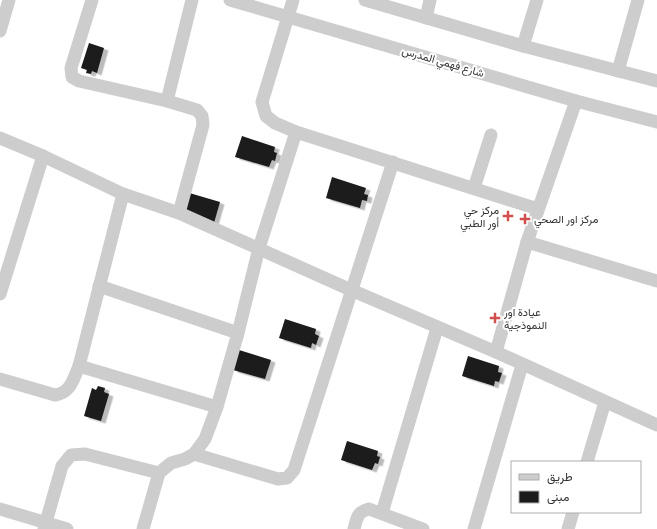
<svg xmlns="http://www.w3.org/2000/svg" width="657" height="529" viewBox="0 0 657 529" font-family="'Roboto Condensed',Vazirmatn,sans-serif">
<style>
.building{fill:#1a1a1a;filter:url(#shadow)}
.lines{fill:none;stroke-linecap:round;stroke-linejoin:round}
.minor{stroke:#cdcdcd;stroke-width:13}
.poi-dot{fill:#d14f4d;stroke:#fff;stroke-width:1.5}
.labels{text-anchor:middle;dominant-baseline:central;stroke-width:4;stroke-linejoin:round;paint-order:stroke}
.street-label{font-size:11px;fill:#333;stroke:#fff}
.poi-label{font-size:11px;fill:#333;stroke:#fff;text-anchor:start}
</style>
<defs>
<filter id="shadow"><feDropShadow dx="4.5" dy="2.5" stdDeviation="0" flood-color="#0004"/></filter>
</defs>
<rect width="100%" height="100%" fill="#fff"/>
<!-- building -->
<g class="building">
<path d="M89,43L104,48L97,73L92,71L91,74L86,73L87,70L81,68Z"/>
<path d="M242,136L275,147L274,152L277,153L275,161L272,160L269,167L235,157Z"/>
<path d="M332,177L366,188L364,194L368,195L367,201L362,200L360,208L326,198Z"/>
<path d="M186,192L220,202L214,223L178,206Z"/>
<path d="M285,319L316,329L315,334L319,336L316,345L312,343L311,348L279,338Z"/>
<path d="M239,350L271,360L265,379L233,370Z"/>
<path d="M468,356L499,366L498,372L502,373L499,382L495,381L494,386L462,376Z"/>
<path d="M98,386L105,388L104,392L109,394L101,421L84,416L92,388L96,390Z"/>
<path d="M347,441L378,451L377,456L380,457L378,464L375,463L372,470L341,460Z"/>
</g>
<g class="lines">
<!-- minor -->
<g class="minor">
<path d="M92,0L71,68L72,77L79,81L167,101L197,110L202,116L203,125L179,213"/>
<path d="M230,0L576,101L657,122"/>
<path d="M293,0L262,102L266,116L275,123L296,132L538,209"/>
<path d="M365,0L523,46L657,81"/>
<path d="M426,18L430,0"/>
<path d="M0,31L9,0"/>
<path d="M523,46L537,0"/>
<path d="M618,71L638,0"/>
<path d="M167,101L192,0"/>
<path d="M0,138L43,156L123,194L179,213L351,290L496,352L657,425"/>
<path d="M474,188L491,135"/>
<path d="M527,242L657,281"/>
<path d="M99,286L238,333"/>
<path d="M0,294L43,156"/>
<path d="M496,352L527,242L576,101"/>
<path d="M79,366L217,407"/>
<path d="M0,379L55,395C71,392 73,380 79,366L123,194"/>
<path d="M194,454L205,439L217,407L238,333L259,248L296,132"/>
<path d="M587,462L605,402"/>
<path d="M0,509L67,529"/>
<path d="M382,513L437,328"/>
<path d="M44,529L62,466L71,455L85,454L159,473"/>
<path d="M143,529L159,473L171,463L185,459L194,454L278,479L287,478L294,470L393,162"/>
<path d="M354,529C357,518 357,512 369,509L423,529"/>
<path d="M474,529L522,365"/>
<path d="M568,529L573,512"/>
</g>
</g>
<!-- markers -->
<g class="poi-dot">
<path d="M506 210h4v4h4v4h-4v4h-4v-4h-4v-4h4z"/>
<path d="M523 213h4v4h4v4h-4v4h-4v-4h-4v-4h4z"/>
<path d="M493 312h4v4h4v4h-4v4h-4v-4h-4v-4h4z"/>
</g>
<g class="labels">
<!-- street labels -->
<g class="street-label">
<text transform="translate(443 62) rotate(16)">شارع فهمي المدرس</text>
</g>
<!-- poi labels -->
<g class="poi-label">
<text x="499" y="210" text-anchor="end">مركز حي<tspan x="499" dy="13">أور الطبي</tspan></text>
<text x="534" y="219">مركز اور الصحي</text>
<text x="504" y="312">عيادة اور<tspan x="504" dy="13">النموذجية</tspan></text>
</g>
</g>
<!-- legend -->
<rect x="511" y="461" width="130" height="52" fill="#ffffff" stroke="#adadad"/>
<rect x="519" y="474" width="20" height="6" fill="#cdcdcd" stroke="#adadad"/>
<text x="547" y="481" font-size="12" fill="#333333">طريق</text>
<rect x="519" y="491" width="20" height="12" fill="#1a1a1a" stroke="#adadad"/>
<text x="547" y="501" font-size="12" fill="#333333">مبنى</text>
</svg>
